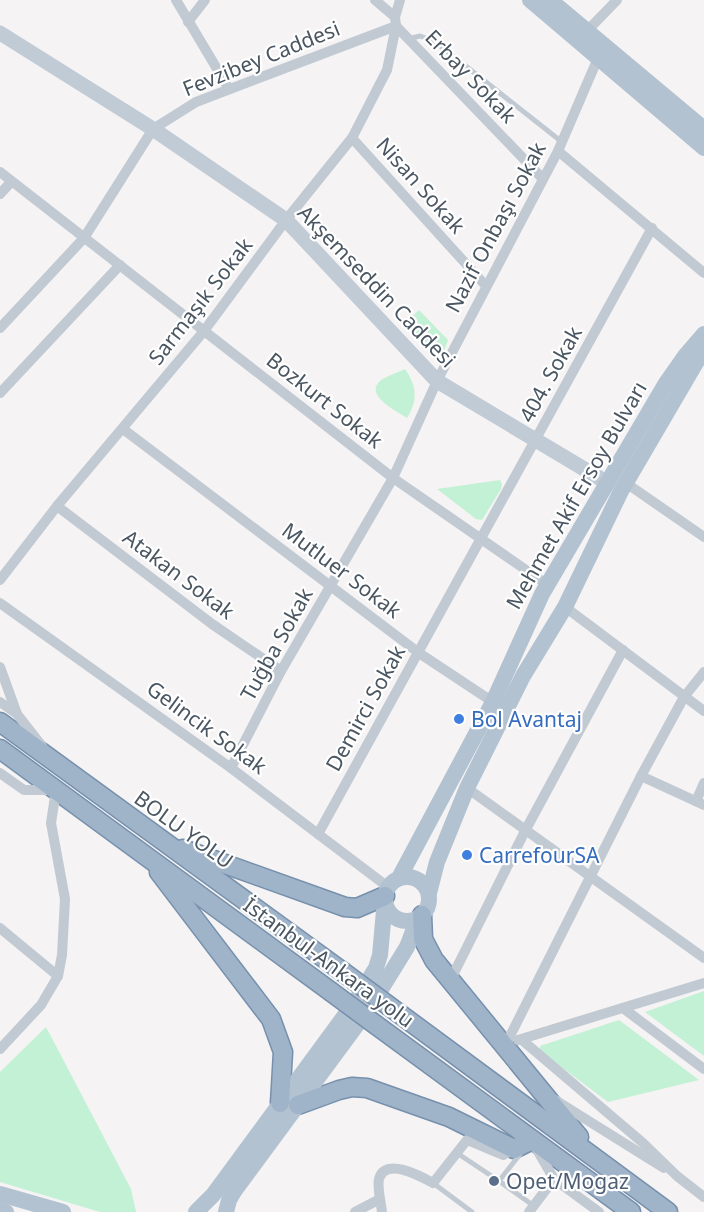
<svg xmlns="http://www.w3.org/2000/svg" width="704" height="1212" viewBox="0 0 704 1212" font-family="'Noto Sans',sans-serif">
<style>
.green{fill:#c3f1d5}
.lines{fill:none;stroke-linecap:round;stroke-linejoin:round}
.trunk-casing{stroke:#7690ad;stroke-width:21}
.service{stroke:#c1cad2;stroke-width:5}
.minor{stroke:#c1cad2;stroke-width:10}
.secondary{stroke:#c1cbd6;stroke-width:15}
.primary{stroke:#b3c2d1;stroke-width:16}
.trunk{stroke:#9fb4c9;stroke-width:18}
.trunk-bridge-casing{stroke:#7690ad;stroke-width:21;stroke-linecap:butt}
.trunk-bridge{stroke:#9fb4c9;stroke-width:18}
.shop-dot{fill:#3f7fe0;stroke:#fff;stroke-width:2}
.service-dot{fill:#5c6f8a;stroke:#fff;stroke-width:2}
.labels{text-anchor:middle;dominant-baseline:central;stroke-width:4.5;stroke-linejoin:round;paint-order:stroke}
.street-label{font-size:21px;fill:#4a5661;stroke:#fff}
.shop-label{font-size:21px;fill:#366cbe;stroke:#fff;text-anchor:start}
.service-label{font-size:21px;fill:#4e5e75;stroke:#fff;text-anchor:start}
</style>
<rect width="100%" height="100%" fill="#f5f3f3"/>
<!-- green -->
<g class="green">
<path d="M419,310L448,340L441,360L435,359L403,325Z"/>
<path d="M405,369C417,386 418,401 407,418C398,412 367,397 378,383C383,377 397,373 405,369Z"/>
<path d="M500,480L502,484L501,489L482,520L476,519L437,489Z"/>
<path d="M704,991V1056L645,1012Z"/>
<path d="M619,1020L699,1080L608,1102L540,1051V1046Z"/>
<path d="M46,1027L131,1189L136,1212H100L0,1182V1072Z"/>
</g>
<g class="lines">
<!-- trunk casing -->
<g class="trunk-casing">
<g id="trunk">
<path d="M0,722L343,972"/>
<path d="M0,749L330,991"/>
<path d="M183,849L345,907L357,908L385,896"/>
<path d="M159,872L271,1019L283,1052L280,1103"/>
<path d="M422,915L423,939L434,960L579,1137"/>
<path d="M389,1006L668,1212"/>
<path d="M376,1025L631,1212"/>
<path d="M298,1105L339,1090L352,1087L367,1088L449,1117L514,1149L532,1140"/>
</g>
</g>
<!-- service -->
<g class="service">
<path d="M408,39L420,36L434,41L562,142"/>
<path d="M457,1153L499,1181L521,1153"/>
<path d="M499,1181L534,1206"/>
<path d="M433,1183L472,1212"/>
</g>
<!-- minor -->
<g class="minor">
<path d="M176,0L229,89"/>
<path d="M375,0L395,17"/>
<path d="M188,22L205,0"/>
<path d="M396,26L543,179"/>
<path d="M587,31L617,0"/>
<path d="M352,138L486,286"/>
<path d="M558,151L704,273"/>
<path d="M0,172L393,478L542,581L546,586"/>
<path d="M0,194L11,182"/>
<path d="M0,328L84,238L153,129L196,102L396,26"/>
<path d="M0,393L120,265"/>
<path d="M123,429L419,653L493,702"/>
<path d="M626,483L704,537"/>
<path d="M57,506L212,624L281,671"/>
<path d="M0,580L57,506L204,331L286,220L352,138L387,70L396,26L395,17L400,0"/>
<path d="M0,603L231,768L388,887"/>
<path d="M565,607L704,711"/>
<path d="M0,667L17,714"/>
<path d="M0,702L17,714L42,746"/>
<path d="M231,768L281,671L393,478L437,381L558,151L598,58"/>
<path d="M0,773L24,790H56L51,823L65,899L62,955L58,976L41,1005L0,1049"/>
<path d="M641,776L704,805"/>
<path d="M467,788L704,958"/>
<path d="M696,801L704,783"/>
<path d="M318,834L652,228"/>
<path d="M0,928L58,976"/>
<path d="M450,981L525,831L623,650"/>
<path d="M623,1008L704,1069"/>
<path d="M508,1040L641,776L684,697L704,672"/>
<path d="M518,1040L704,983"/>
<path d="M522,1040L643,1143L677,1176L704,1197"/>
<path d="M555,1100L664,1168"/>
<path d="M536,1148L554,1179L599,1212"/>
<path d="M355,1212L380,1199"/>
<path d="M382,1212C381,1202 377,1188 379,1179C385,1156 422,1177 433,1183L467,1140L503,1155L514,1149"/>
<path d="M529,1212L554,1179"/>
</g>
<!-- secondary -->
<path class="secondary" d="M0,33L153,129L286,220L437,381L606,482"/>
<!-- primary -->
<g class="primary">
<path d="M530,0L704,148"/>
<path d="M550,0L704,129"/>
<circle cx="407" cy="899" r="22"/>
<path d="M399,878L493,702L542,594L666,383L685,356L704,334"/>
<path d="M429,893L437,862L467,788L523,676L565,607L621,491L697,361L704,354"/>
<path d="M0,1194L63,1212"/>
<path d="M0,1210L6,1212"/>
<path d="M196,1212L213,1195L357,999L376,968L380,955L385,900"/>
<path d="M226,1212L229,1200L235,1190L370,1007L407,947L418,918"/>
</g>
<!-- trunk -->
<use href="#trunk" class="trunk"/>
<!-- trunk-bridge casing -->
<g class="trunk-bridge-casing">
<g id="trunk-bridge">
<path d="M343,972L389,1006"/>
<path d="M330,991L376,1025"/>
</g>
</g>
<!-- trunk-bridge -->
<use href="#trunk-bridge" class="trunk-bridge"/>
</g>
<!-- markers -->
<g class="shop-dot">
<circle cx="459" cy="719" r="6"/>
<circle cx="467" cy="855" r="6"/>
</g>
<circle class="service-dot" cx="494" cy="1181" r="6"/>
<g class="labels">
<!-- street labels -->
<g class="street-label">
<text transform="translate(261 58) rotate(-22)">Fevzibey Caddesi</text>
<text transform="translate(471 76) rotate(46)">Erbay Sokak</text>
<text transform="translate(421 185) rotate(48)">Nisan Sokak</text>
<text transform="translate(495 227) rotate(-62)">Nazif Onbaşı Sokak</text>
<text transform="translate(377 286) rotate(46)">Akşemseddin Caddesi</text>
<text transform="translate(200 301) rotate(-52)">Sarmaşık Sokak</text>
<text transform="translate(550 374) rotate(-61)">404. Sokak</text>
<text transform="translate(325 400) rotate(38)">Bozkurt Sokak</text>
<text transform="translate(576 495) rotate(-60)">Mehmet Akif Ersoy Bulvarı</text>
<text transform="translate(342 570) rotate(37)">Mutluer Sokak</text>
<text transform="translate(179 574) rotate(37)">Atakan Sokak</text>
<text transform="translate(276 644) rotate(-61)">Tuğba Sokak</text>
<text transform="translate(365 708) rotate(-61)">Demirci Sokak</text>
<text transform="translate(207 727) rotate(36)">Gelincik Sokak</text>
<text transform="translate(184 829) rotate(36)">BOLU YOLU</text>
<text transform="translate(329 962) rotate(36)">İstanbul-Ankara yolu</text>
</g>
<!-- shop labels -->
<g class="shop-label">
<text x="471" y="719">Bol Avantaj</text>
<text x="479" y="855">CarrefourSA</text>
</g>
<!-- service labels -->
<g class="service-label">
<text x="506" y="1181">Opet/Mogaz</text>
</g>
</g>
</svg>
